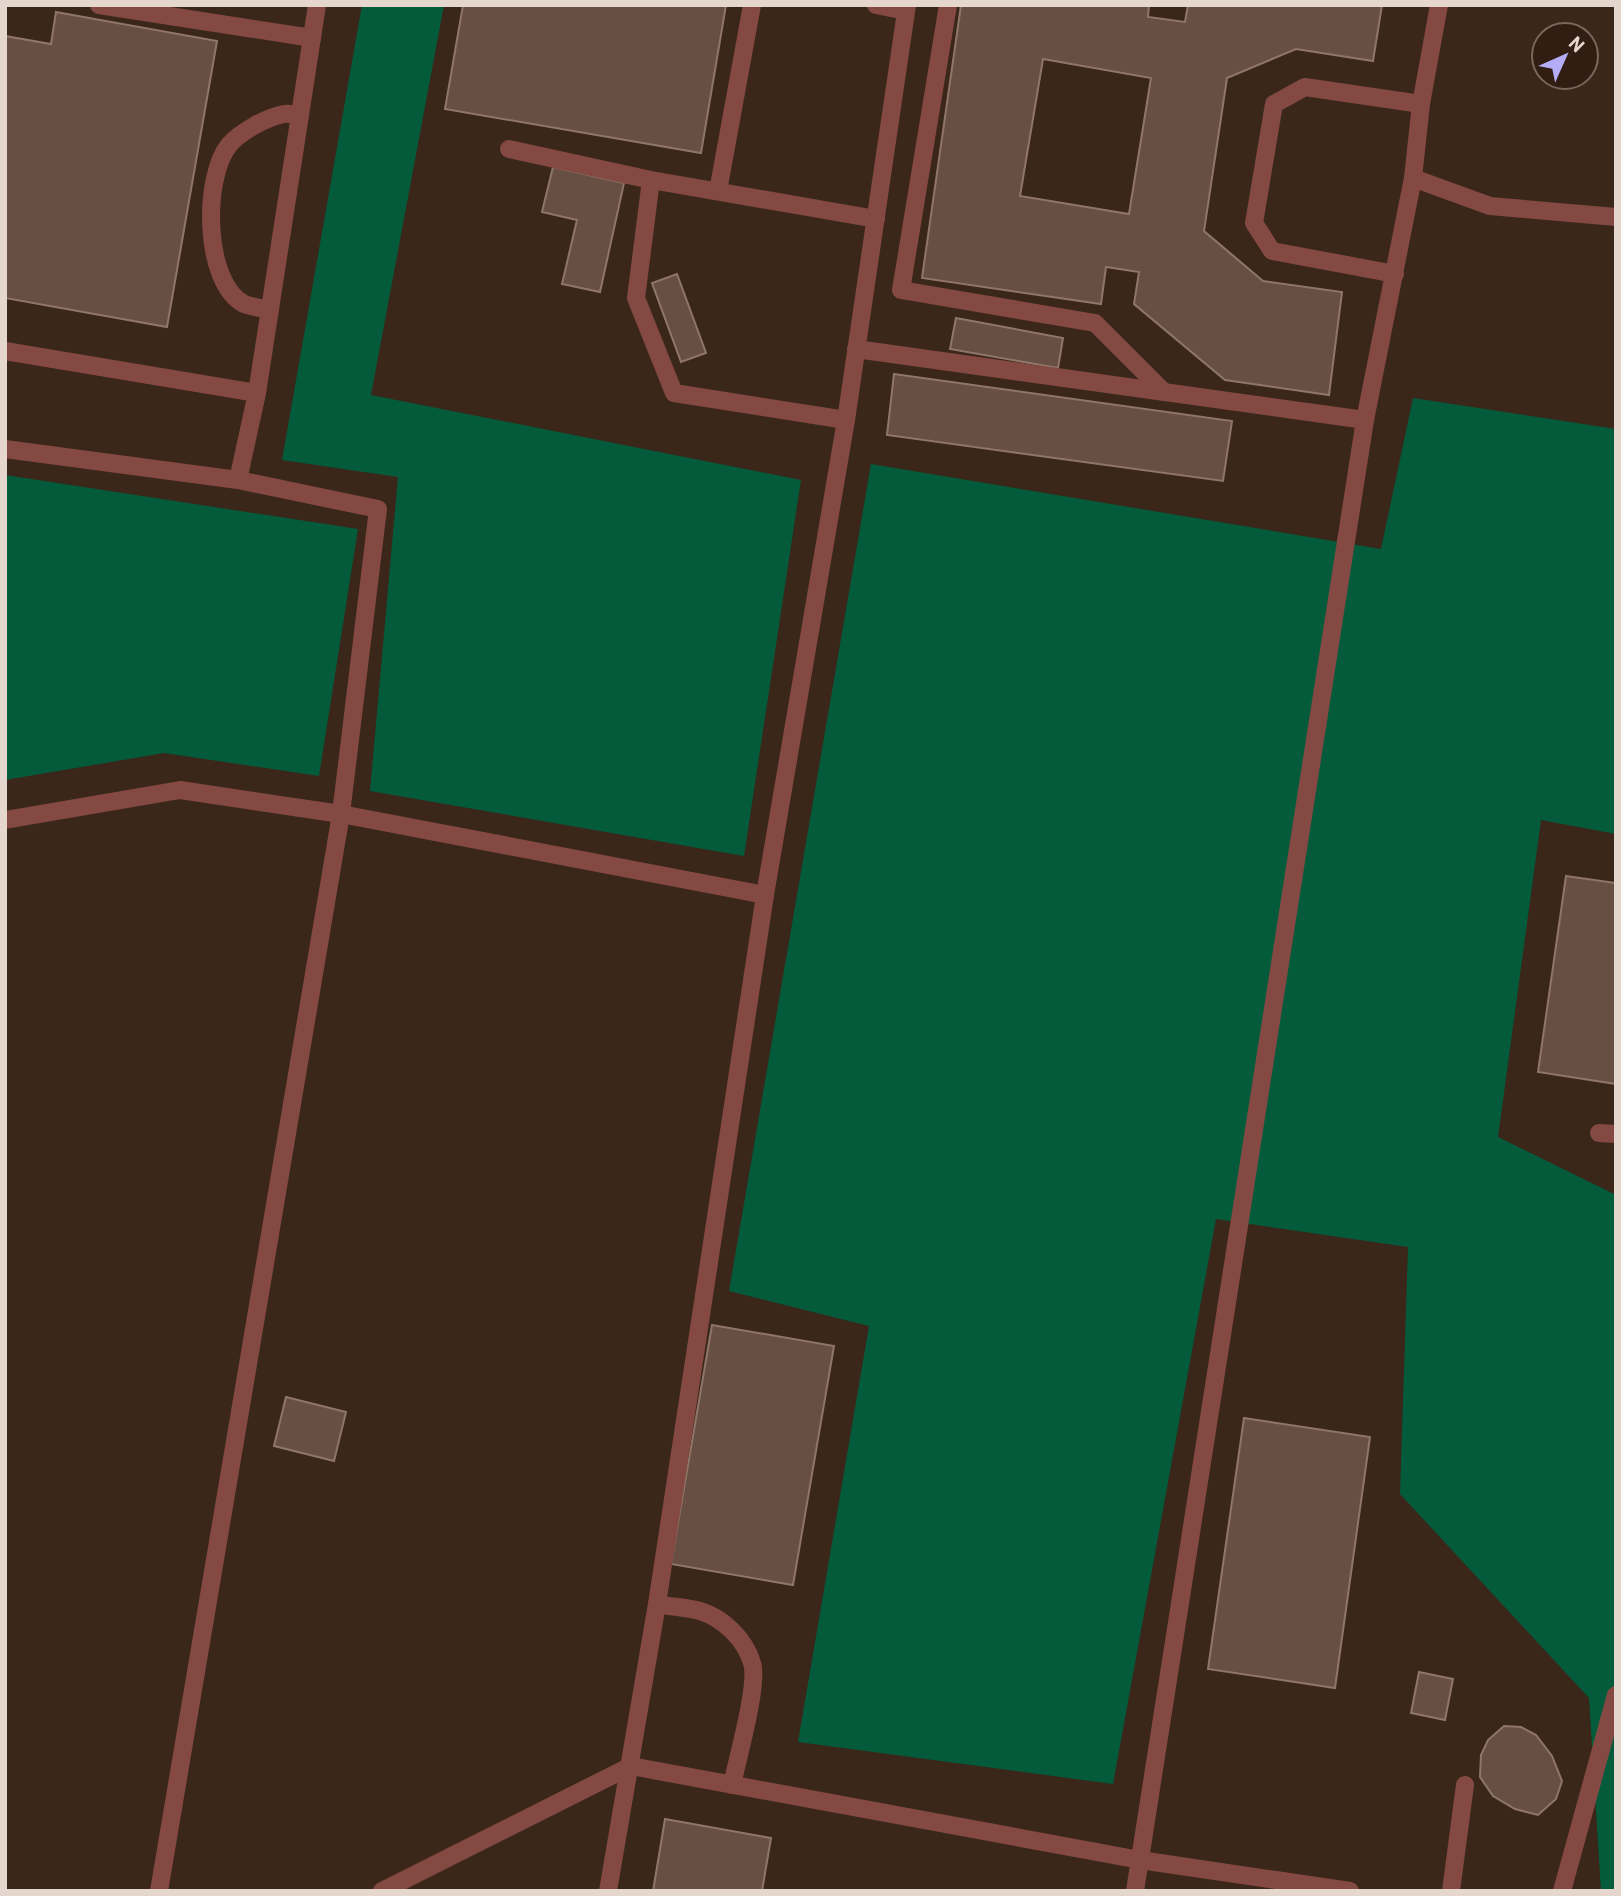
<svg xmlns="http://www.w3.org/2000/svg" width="1621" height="1896" viewBox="0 0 1621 1896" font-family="Barlow,sans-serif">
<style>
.green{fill:#035b3c}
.building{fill:#675043;stroke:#8f7668;stroke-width:2;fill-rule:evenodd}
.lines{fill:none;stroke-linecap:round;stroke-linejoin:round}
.service{stroke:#844943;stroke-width:18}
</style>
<rect width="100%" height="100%" fill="#3b271a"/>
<!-- green -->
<g class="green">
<path d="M362,5H444L371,395L801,480L744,856L370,791L398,477L282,460Z"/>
<path d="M1413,398L1616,429V834L1541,820L1498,1137L1616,1195V1891H1601L1589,1698L1400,1494L1408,1247L1216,1219L1113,1784L798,1742L869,1326L729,1291L871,464L1381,549Z"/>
<path d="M5,475L358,529L319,776L164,753L5,780Z"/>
</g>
<!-- building -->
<g class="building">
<path d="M463,5H726L701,153L445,109Z"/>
<path d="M961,5H1149L1148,17L1185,22L1188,5H1382L1373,61L1296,49L1227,78L1204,231L1263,281L1342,292L1329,395L1225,380L1134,304L1139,272L1106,267L1101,304L922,278ZM1043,59L1151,78L1129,214L1020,196Z"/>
<path d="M56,12L217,41L167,327L5,298V36L51,44Z"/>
<path d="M553,167L624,183L600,292L562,284L577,220L542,212Z"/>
<path d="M677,274L706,353L681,362L652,283Z"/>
<path d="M956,318L1063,338L1058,368L950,349Z"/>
<path d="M894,374L1232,421L1223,481L887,435Z"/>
<path d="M1566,876L1616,883V1084L1538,1072Z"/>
<path d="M712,1325L834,1346L793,1585L671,1564Z"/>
<path d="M286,1397L346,1412L334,1461L274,1446Z"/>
<path d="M1244,1418L1370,1437L1335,1688L1208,1669Z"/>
<path d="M1419,1672L1453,1679L1445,1720L1411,1713Z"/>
<path d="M1504,1726L1521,1727L1536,1735L1552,1756L1562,1781L1556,1799L1538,1815L1515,1809L1493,1796L1480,1777L1481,1755L1488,1740Z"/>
<path d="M665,1819L771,1838L762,1891H653Z"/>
</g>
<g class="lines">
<!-- service -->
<g class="service">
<path d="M99,5L312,38"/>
<path d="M876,5L906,11"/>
<path d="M948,5L901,290L1095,323L1164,392"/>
<path d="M509,149L651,180L876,219"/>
<path d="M1413,178L1490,206L1616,217"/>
<path d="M651,180L636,298L674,393L846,420"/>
<path d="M718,191L752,5"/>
<path d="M1395,274L1272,251L1254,223L1274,104L1305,87L1421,104"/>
<path d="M270,310C262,308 251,307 244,304C203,282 203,177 229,145C240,132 267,117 284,114C289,113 295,115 300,115"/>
<path d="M856,349L1365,420"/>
<path d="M5,351L257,393"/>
<path d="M5,449L238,480L378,509L341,814L159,1891"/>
<path d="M238,480L257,393L317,5"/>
<path d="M5,820L180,790L341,814L765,895"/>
<path d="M1599,1133L1616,1134"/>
<path d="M657,1604C671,1607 686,1607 700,1611C723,1618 745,1639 752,1663C759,1684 737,1760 732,1785"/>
<path d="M382,1891L631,1766L1140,1860L1350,1891"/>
<path d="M608,1891L657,1604L765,895L846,420L907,5"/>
<path d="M1135,1891L1365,420L1413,178L1421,104L1439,5"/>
<path d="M1451,1891L1465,1785"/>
<path d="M1562,1891L1616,1695"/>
</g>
</g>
<!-- border -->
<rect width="1621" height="1896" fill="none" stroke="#e5d7ce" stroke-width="14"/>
<!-- north arrow -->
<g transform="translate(1565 56) rotate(45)"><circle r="33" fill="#311d11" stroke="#79675d" stroke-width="2"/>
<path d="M0-5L12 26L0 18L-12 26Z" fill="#b5acf8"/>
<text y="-10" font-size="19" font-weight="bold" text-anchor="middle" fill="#e5d7ce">N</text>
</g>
</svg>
